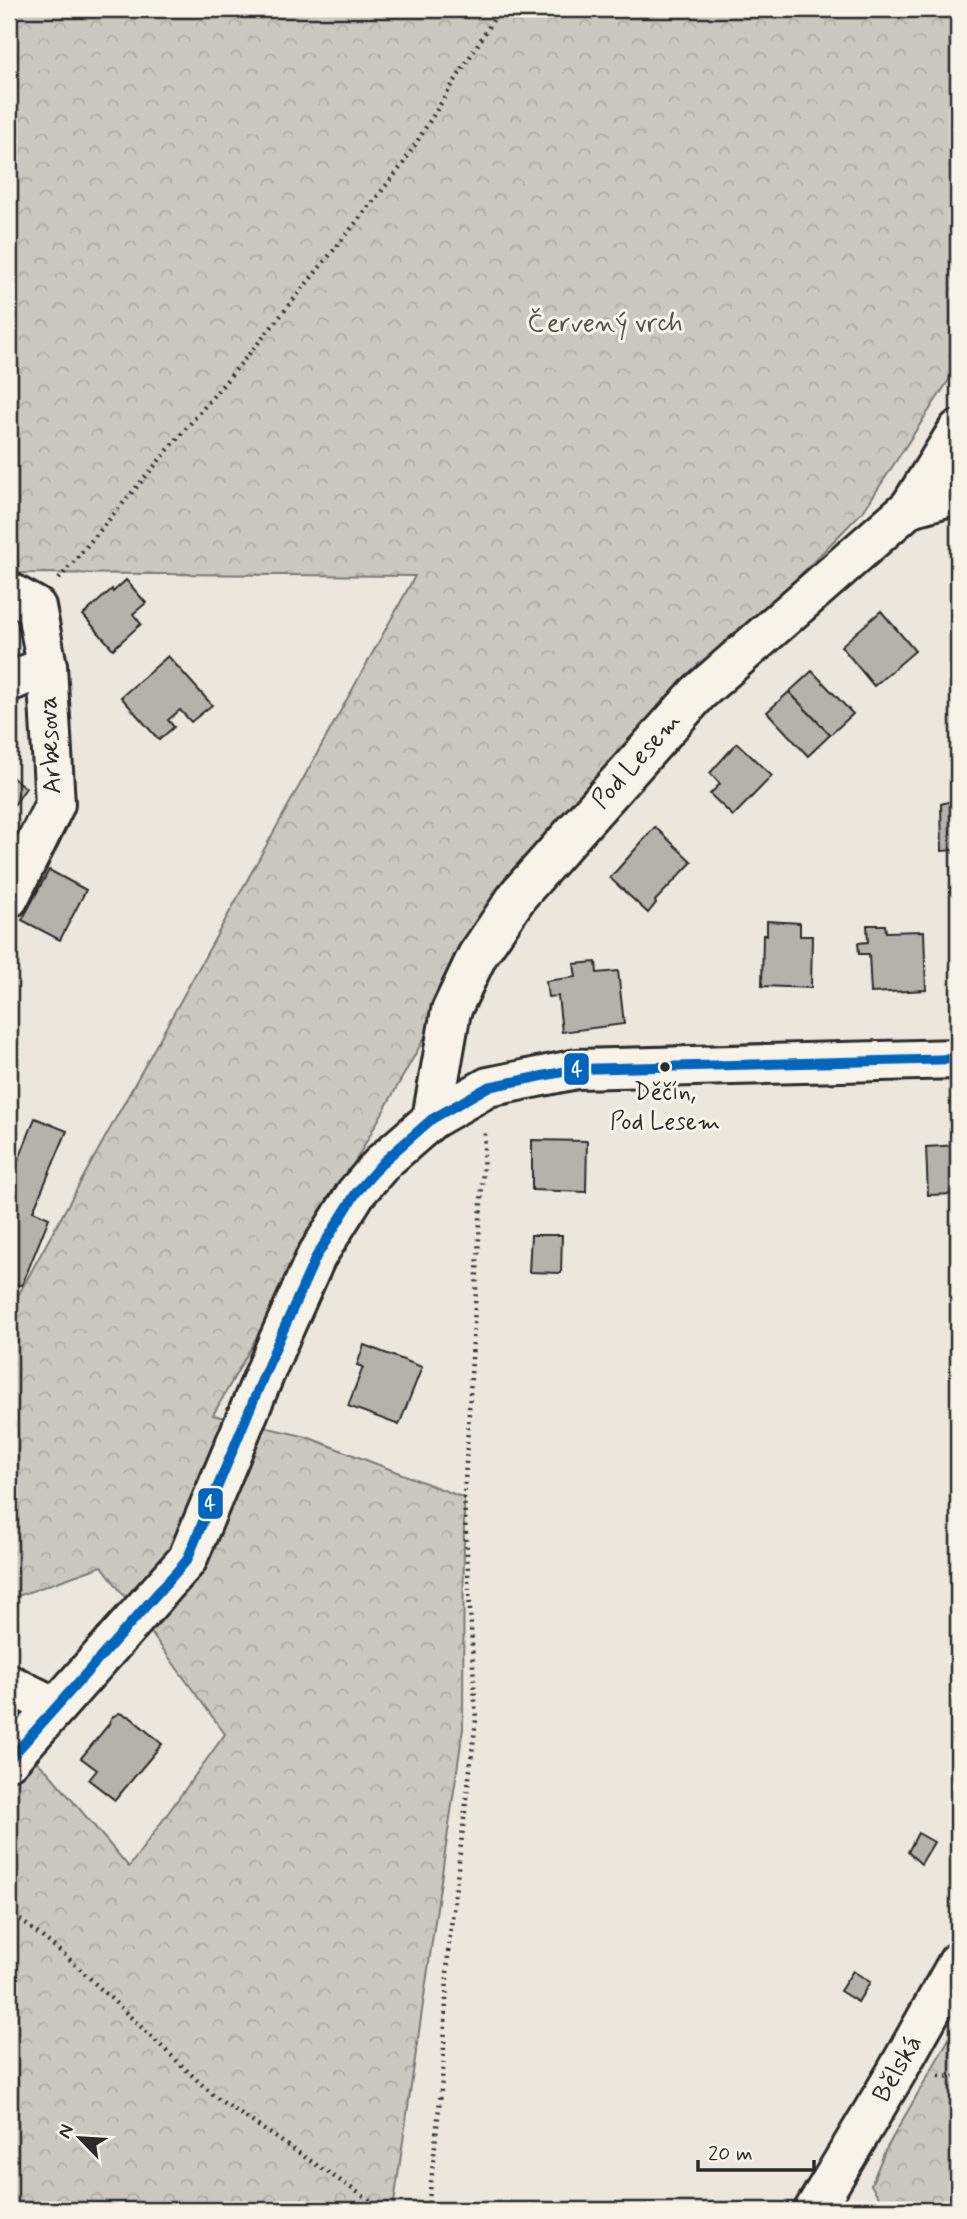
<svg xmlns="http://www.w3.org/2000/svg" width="967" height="2219" viewBox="0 0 967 2219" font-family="Mynerve,sans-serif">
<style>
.forest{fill:url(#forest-crowns);stroke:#7b7a75;stroke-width:2}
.building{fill:#b5b2ab;stroke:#2b2b2b;stroke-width:2}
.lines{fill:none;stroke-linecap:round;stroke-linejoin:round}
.minor-casing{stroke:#2b2b2b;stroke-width:44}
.path{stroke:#2b2b2b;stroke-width:4.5;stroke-dasharray:2 5;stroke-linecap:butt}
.minor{stroke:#f7f3e8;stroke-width:38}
.bus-1-casing{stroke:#f7f3e8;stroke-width:16}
.bus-1{stroke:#0065bd;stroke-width:10}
.bus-dot{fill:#2b2b2b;stroke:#f7f3e8;stroke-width:2.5}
.labels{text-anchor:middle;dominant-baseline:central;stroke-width:6;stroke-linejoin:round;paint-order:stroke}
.bus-label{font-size:24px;fill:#2b2b2b;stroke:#f7f3e8}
.park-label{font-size:26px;fill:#535250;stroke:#f7f3e8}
.street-label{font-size:26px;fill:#2b2b2b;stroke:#f7f3e8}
.line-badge{stroke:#f7f3e8;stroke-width:2.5}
.badge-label{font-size:19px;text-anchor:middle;font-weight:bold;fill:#fff}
</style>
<defs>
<pattern id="forest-crowns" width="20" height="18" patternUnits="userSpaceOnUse" patternTransform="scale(1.75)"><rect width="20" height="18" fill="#cbc8bf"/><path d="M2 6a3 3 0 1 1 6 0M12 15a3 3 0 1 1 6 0" fill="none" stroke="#aeaca4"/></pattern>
</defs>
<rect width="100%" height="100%" fill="#ebe7dd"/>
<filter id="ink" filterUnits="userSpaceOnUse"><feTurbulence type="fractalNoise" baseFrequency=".0143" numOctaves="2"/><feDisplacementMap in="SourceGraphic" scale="14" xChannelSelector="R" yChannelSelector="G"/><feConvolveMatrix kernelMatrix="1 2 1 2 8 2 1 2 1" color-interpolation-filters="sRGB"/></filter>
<g filter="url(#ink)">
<!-- forest -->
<g class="forest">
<path d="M9,9H958V366L864,510L584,796L472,953L213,1415L307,1437L464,1498L463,1729L393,2210H9V1737L48,1772L129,1867L225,1734L102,1566L15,1597L9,1576L10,1310L415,576L19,573L9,472Z"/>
<path d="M958,2023V2210H887L871,2185L885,2151Z"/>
</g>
<!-- building -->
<g class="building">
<path d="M126,580L146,603L133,614L141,624L113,649L83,615L112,589L113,592Z"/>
<path d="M881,611L915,651L874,686L841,646Z"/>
<path d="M168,656L212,705L191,722L180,710L168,720L174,727L159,740L121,697Z"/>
<path d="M812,671L853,714L830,735L789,692Z"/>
<path d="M789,692L830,735L808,756L767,712Z"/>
<path d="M737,743L772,776L733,816L710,794L720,784L710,773Z"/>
<path d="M9,775L26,788L9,812Z"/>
<path d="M958,799V853H953L954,850L942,851L941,804Z"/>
<path d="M655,827L692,862L655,901L656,903L648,913L610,878Z"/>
<path d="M49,870L86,890L60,940L22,920Z"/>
<path d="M767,921L800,923V936H812L811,988L762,986L763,935H767Z"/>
<path d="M867,925H885L886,932L924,931L926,990L871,993L869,954H859L858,943L868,942Z"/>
<path d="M596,962L597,973L618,971L624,1024L562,1032L558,996L548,997L546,981L576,977L574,964Z"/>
<path d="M35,1118L67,1131L33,1211L49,1218L22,1285L9,1284V1185Z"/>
<path d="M532,1140L587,1141L586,1192L532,1190Z"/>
<path d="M958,1145V1194L928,1195L926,1147Z"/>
<path d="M531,1235H562L561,1273L529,1272Z"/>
<path d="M364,1345L422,1367L399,1425L348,1406L363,1367L357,1365Z"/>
<path d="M119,1713L130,1717L162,1744L115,1800L89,1780L97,1770L81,1758L109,1724L111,1718Z"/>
<path d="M918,1833L934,1842L921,1864L908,1852Z"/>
<path d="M853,1971L870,1982L858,2002L840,1991Z"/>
</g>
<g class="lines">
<!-- minor casing -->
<g class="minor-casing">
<g id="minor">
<path d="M910,507L958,430"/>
<path d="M9,592L36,607L47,666L55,804L9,898"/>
<path d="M9,682L47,666"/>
<path d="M432,1119L451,1011L477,956L519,894L698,693L910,507L958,494"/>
<path d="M9,1684L55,1707"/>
<path d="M9,1760L187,1560L277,1344L316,1257L356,1193L384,1161L432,1119L488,1087L577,1069L958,1059"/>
<path d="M814,2210L896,2073L958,1962"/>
</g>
</g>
<!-- path -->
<g class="path">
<path d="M59,579L265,335L401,167L500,9"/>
<path d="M9,1911L65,1955L215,2097L384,2210"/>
<path d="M939,2076L958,2077"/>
<path d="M428,2210L443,2071L448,1952L476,1720L464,1498L485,1133"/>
</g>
<!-- minor -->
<use href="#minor" class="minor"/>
<!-- bus-1 casing -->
<g class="bus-1-casing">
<path id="bus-1" d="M9,1760L187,1560L277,1344L316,1257L356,1193L384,1161L432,1119L488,1087L577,1069L958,1059"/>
</g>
<!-- bus-1 -->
<use href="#bus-1" class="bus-1"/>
</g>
</g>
<!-- markers -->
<circle class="bus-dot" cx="665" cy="1067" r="6"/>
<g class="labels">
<!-- bus labels -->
<g class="bus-label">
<text x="665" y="1092">Děčín,<tspan x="665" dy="30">Pod Lesem</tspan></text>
</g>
<!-- park labels -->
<g class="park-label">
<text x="605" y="324">Červený vrch</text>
</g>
<!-- street labels -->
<g class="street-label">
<text transform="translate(51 745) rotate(-93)">Arbesova</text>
<text transform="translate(637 761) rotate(-48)">Pod Lesem</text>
<text transform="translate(898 2069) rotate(-60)">Bělská</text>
</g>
</g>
<g class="line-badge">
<rect x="563" y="1052" width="27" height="34" rx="7" fill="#0065bd"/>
<rect x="197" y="1487" width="27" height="33" rx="7" fill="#0065bd"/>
</g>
<g class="badge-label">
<text x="577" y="1076">4</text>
<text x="210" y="1510">4</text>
</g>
<!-- margin -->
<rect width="967" height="2219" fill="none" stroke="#f7f3e8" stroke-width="35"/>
<rect x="18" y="18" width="932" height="2184" fill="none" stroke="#2b2b2b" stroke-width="2.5" filter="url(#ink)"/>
<!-- north arrow -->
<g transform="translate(80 2138) rotate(295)" stroke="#f7f3e8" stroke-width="5" paint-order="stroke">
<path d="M0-5L12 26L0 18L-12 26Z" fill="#2b2b2b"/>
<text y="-10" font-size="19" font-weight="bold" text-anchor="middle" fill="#2b2b2b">N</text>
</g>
<!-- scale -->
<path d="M698 2160v10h116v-10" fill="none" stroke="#2b2b2b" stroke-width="3.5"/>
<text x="708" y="2160" font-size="21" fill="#2b2b2b" stroke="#f7f3e8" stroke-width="5" paint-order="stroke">20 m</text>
</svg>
